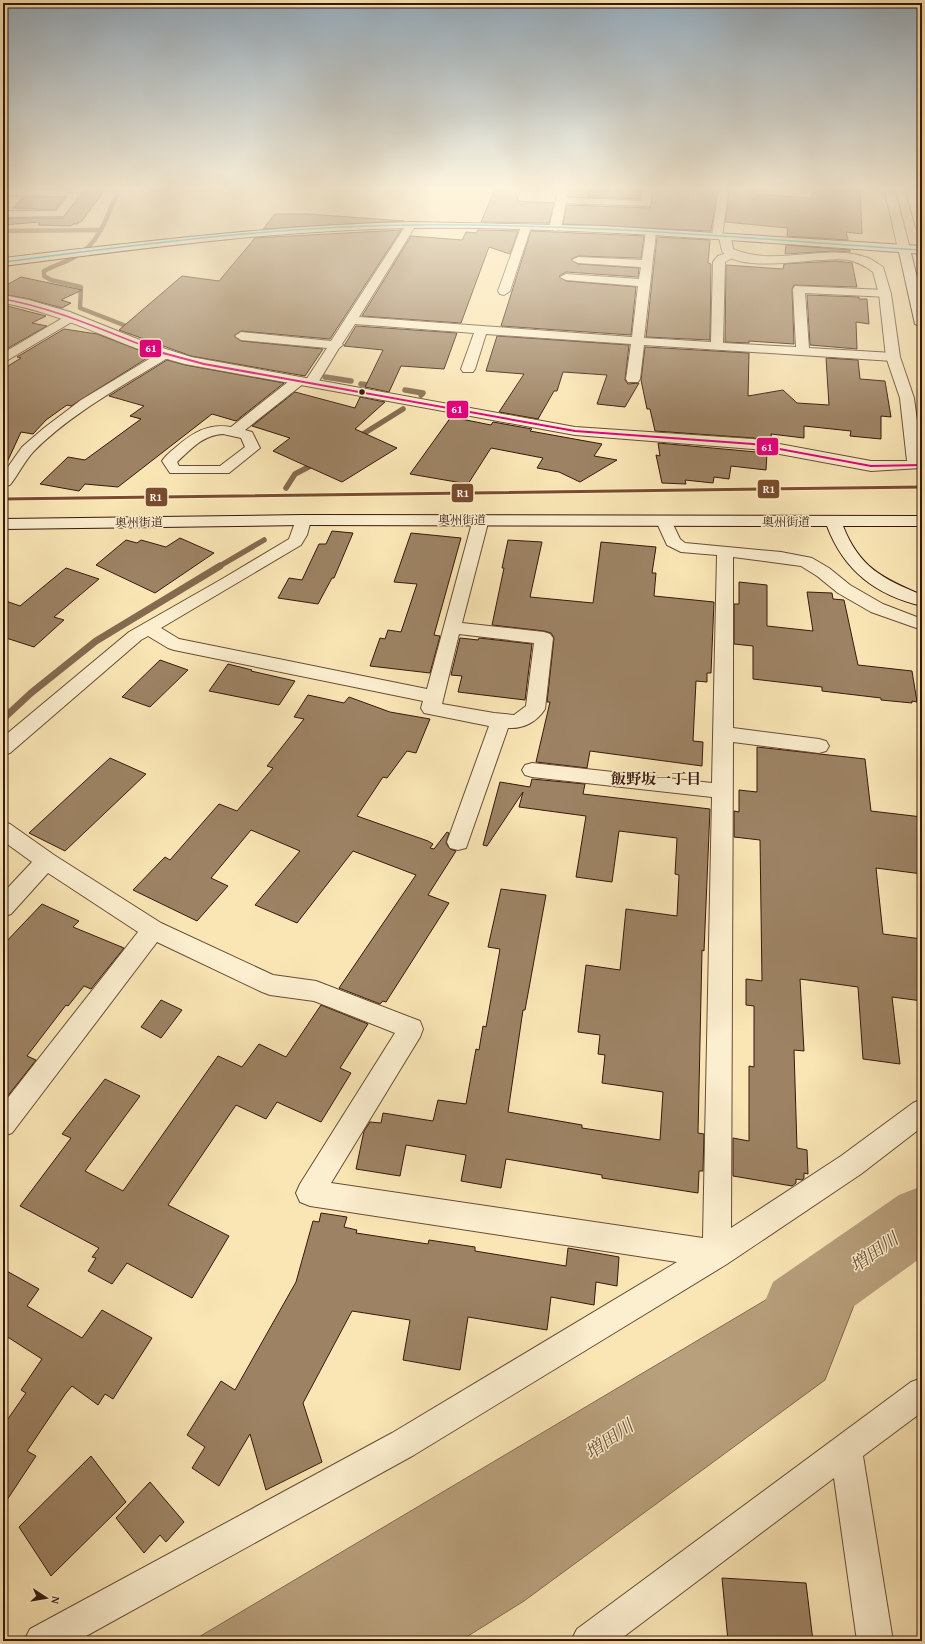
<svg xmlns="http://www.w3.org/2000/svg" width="925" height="1644" viewBox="0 0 925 1644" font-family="'Gentium Book Plus','Noto Serif JP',serif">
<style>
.water{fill:#b8a07c;stroke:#856a4f}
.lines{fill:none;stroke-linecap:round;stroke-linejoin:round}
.stream-far2{stroke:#856a4f;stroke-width:4.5}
.stream-far1{stroke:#856a4f;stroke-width:5.5}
.stream{stroke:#856a4f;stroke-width:7}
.river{fill:#b8a07c;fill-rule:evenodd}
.building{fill:#9d8364;stroke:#38180c}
.minor-casing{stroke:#684c36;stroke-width:2}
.tertiary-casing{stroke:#684c36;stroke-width:2}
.secondary-casing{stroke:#38180c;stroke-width:2}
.minor{fill:#fcefcf;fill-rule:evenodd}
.tertiary{fill:#fcefcf;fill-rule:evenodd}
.secondary{fill:#fcefcf;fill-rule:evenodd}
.bus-1-casing{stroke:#fcefcf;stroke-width:3}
.bus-2-far1-casing{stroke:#fcefcf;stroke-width:3}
.bus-2-casing{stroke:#fcefcf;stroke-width:4}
.bus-1{stroke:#00a9ce;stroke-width:1.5}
.bus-2-far1{stroke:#e5007d;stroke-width:1.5}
.bus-2{stroke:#e5007d;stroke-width:2}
.rail-1-casing{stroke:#fcefcf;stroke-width:5}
.rail-1{stroke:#7a4b2a;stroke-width:3}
.bus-dot{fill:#38180c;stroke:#fcefcf;stroke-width:1.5}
.labels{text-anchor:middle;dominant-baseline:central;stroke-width:3;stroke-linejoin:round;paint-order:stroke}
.far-street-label{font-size:12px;fill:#38180c;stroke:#fcefcf}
.neighbourhood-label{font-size:15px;font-weight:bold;fill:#38180c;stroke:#fcefcf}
.near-water-label{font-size:18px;font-style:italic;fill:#6b4e39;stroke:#fcefcf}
.line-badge{stroke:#fcefcf;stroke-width:1.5}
.badge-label{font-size:11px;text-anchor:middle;font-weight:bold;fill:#fff}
</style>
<rect width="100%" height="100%" fill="#fae6b5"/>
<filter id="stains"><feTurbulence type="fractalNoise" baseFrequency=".005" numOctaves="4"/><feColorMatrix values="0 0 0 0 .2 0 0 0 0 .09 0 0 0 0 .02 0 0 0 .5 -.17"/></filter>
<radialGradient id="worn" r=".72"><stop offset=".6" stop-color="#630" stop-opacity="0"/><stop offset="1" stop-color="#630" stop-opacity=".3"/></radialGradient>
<!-- water -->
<path class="water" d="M848,1251L858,1295L825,1380L524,1601L460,1641H192Z"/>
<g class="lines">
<!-- stream-far2 -->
<g class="stream-far2">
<path d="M123,187L118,191C108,214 100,242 78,255C67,262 55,265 44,271V276L51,280L81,287L80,308L134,329"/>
<path d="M3,231L101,230"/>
</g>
<!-- stream-far1 -->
<g class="stream-far1">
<path d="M325,377L351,381"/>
<path d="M361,384L376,386"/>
<path d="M405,390L423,393L421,395"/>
<path d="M355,439L403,409"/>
<path d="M286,488L295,474L318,462"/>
<path d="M218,567L264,540"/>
</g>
<!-- stream -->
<path class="stream" d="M3,719L31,693L96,641L220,566"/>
<!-- river -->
<path class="river" d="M922,1186V1257L821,1330L797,1340L773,1330L763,1306L773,1282L899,1195Z"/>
</g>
<!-- building -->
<g class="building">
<path d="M87,187H107L82,221L77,224H73L71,226L38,225L40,222L3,225L8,218H63Z"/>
<path d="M496,187H522L517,201L554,203L549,223L481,222Z"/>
<path d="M663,187H753L754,194L810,198L812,197V193H816L815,188L860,187L862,234L846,232L848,240L787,236L788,228L725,222L729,193L724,189L717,193L711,231L563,224L567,205L650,208L653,191L661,192Z"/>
<path d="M592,188L640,191V199L588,197L589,190H592Z"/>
<path d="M23,197H65L55,210L13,208Z"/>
<path d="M275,214H308L404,221L263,229Z"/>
<path d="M401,230L330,339L241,331L234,336L241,341L323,349L305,376L191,356L119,330L182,276L219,281L255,238Z"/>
<path d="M478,230L518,231L510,254L489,247L461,323L362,316L411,236L462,240L466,232L476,233Z"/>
<path d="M531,231L644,236L641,258L578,256L571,259L578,264L639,268L638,277L566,272L559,276L566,281L636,287L631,335L501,326Z"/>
<path d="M657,237L710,240L708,263L711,264L710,340L646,337Z"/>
<path d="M786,245L850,250V252L834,251L785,254Z"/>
<path d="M836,261L852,263L857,287L794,285L792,289L794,344L749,341V343L725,342L726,265L783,269L784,264Z"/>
<path d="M21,277L82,290L61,300L71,303L62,308L29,299L3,294V287Z"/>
<path d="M807,295L859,297V299H867L869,324L856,322L857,349L810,345Z"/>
<path d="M3,305L46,316L32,323L47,326L3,351Z"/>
<path d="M356,326L457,333L444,369L401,366L389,392L365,387L383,350L344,346Z"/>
<path d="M64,329L97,334L152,355L71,406L67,405L46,420L33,434L21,432L3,471V369L21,358L17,357Z"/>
<path d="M497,336L629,345L625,380L628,384L639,383L625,407L597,404L607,375L563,372L557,391H554L538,419L499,412L524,374L486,371Z"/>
<path d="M645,347L749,353L748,396L783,390L797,403L829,405L826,358L858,360L860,379L885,381L891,417L881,416V439L850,436L851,431L804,426V438L771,434L772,441L753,438L655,431L650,409H647L641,380Z"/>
<path d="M167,360L185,365L284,383L236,421L212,414L118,487L85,484L79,491L40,484L68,457L85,460L141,419L130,416L144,406L109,396Z"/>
<path d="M295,392L355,408L360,397L385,402L355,429L397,448L342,482L273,451L290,438L252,426Z"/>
<path d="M451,417L491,425L493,422L532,429L530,431L602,444L594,456L617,460L580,482L559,472L537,468L543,458L491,448L468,484L410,474Z"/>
<path d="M658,443L767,453L766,470L731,466L729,479L714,477L713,483L685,480L686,484L662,483L656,455L660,456Z"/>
<path d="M332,531L353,533L334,578H332L318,604L278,598L289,578L302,580L319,544H326Z"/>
<path d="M411,533L461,538L434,635L440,636L430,673L370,666L380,638L385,639L388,630L401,632L417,584L394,582Z"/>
<path d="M180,538L214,553L155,593L96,565L126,540L137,543L141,540L166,547Z"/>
<path d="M508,540L542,542L530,597L593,603L601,542L656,547L652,573H656L654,596L714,602L711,673H707V682L696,681L693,741L703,742L702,766L590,751L587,768L536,762L550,702H547L554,638L551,633L544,631L492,625L504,568H502Z"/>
<path d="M66,568L99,579L54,617L64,620L34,647L3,637V600L20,606Z"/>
<path d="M739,582L767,585V626L813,631L807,592L832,593L833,599L844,600L858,665L912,671L917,702L912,701V703L881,700V698L822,691V687L753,679V646L734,644V604H739Z"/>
<path d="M460,638L478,640L479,638L532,644L525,700L458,692L462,676L451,675Z"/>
<path d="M160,660L188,670L150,707L122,697Z"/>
<path d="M228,664L252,670L251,671L295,681L279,705L209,691Z"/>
<path d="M308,695L344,703L349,697L390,712L430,719L416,753L407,751L387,778L383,777L357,816L428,841L433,844L430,848L434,849L447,832L449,833L446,843L450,849L456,851L428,895L449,903L386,1002L383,1001L380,1004L339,988L416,875L353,851L297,923L255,905L300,851L251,830L211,878L228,886L197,921L133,890L165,857L170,860L219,804L237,811L273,768L267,766L304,719L294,717Z"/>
<path d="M757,747L865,759L871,811L922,817V874L876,868L883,934L922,939V1001L892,997L900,1064L863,1059L858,987L800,979L804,1051L794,1050L797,1148L807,1150L808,1174L804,1173V1178L802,1180L796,1179V1183L792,1186L733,1176V1138L749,1141V1066L754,1067V1006L746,1005V979L762,981L760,840L734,837V811L739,812V790L757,792Z"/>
<path d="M110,758L146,774L65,851L29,833Z"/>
<path d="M532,779L585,784L583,794L710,809L704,951L702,950L698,1133L704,1134L703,1171H699L698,1193L602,1178V1175L506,1159L501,1188L461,1181L466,1155L406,1145L400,1176L356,1169L364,1131L370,1122L381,1123L383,1113L433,1121L438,1100L466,1104L476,1049L479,1050L483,1026L486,1027L500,949L488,947L501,889L546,895L525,1010H523L508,1112L582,1125V1128L660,1140L663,1092L602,1083L605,1055L598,1054L600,1035L578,1032L586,965L620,970L626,909L677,916L679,875L675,874L677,838L619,831L612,882L576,877L586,816L519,807L523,792L487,846L483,845L500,782L530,787Z"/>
<path d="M42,904L79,921L73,927L124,948L91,989L84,986L68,1006L66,1005L27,1056L36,1060L3,1102V945Z"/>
<path d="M161,1000L182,1010L161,1038L141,1027Z"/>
<path d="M321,1005L368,1024L340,1068L351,1073L321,1122L277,1102L266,1119L236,1105L168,1205L229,1236L192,1298L127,1263L112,1284L88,1271L96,1258L92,1257L99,1248L20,1206L71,1138L62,1134L105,1079L140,1096L85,1171L123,1191L218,1056L242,1067L259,1044L286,1057Z"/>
<path d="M321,1213L347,1217L344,1227L357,1230L356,1233L428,1244L429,1240L475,1247V1251L566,1266L568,1248L619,1257L617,1286L596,1282L594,1305L551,1297L547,1330L468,1317L460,1370L403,1360L410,1320L352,1311L303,1403L322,1462L266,1490L250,1434L219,1486L192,1468L205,1447L187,1435L221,1381L235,1390L296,1282L313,1221L319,1222Z"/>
<path d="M3,1269L39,1289L27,1306L82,1338L102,1310L152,1338L113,1399L105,1394L98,1405L72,1386L66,1393L27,1451L36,1456L3,1506V1426L26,1393L21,1390L42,1359L6,1336L3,1340Z"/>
<path d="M91,1456L126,1502L51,1576L19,1527Z"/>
<path d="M150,1482L184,1522L166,1542L160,1535L144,1553L116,1518Z"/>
<path d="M722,1578L806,1583L813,1641H728Z"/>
</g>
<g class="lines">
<!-- minor casing -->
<g class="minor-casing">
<g id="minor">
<path d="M75,187H86L63,216L3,217V211H56L68,196L3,195V189L73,190Z"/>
<path d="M642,187H652L650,206L561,203L556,200L561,197L641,201Z"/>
<path d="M922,187V192L910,191L905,188Z"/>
<path d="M723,190L728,193L722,236L717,239L712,236L718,193Z"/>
<path d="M411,222L416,225L359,317L632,337L638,286L566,280L560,277L566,274L639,279L641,267L578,263L572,260L578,257L642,260L646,232L651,229L656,232L644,338L711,342L713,262L718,256L733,251L739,254L725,262L723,343L796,347L793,289L795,286L885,290L891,294L889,297L805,293L809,348L893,353L899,357L893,361L644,345L640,379L638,382H628L626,379L631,344L486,334L475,369L473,372H463L461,369L474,333L355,324L342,344L343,345L339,348L316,386H306L304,383L327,348L241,340L235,336L241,332L331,341L406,225Z"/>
<path d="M526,224L531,227L510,291L504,295L500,294L498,291L521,227Z"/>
<path d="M71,313L77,317L75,320L3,363V353Z"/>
<path d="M164,350L169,351L170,354L169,357C123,386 71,413 33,452C24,462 18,475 10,485L3,486V474L22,447L44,428L81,400Z"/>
<path d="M298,377L303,378L305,381L303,384L245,430L252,432L260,448L229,473H170L162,461C165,456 170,452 175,448C192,433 208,423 231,427L293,378ZM223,434L241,438L245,447L220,466H179L177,462C191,449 203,435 223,434Z"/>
<path d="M481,514L487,516L489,519L462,623L544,632L550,634L553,638L545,709C537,722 523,729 508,728L466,848L458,850L450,848L447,842L489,726L424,713L421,708L423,701L174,650L168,648L148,636L141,640L10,753L3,755V737L129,632L222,579L289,539L297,517H309L311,520L307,535L301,545L161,628L179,639L427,689L473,519L475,516ZM459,634L534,643L526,706L514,715L494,713L442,704Z"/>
<path d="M664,516L670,518L680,539L685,543L781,552L812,558L829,568L850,585L883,604L922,619V630L871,612L838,593L817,576L801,566L733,557V728L819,739L826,741L829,746L826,751L819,753L733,742L731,1228L841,1156L913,1103L922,1099V1127L861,1174L727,1264L414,1455L77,1641H24L30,1629L392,1433L677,1262L310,1206L300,1202L296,1193L300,1184L395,1033L314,1001L270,995L262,992L157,942L12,1133L3,1136V1104L138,932L48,873L11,914L3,917V893L32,862L3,841V822L10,824L54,855L161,923L273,975L316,981L420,1021L423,1029L420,1037L331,1183L703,1238L712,797L532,777L525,775L522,770L525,765L532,763L712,783L717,555L681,552L667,545L656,521L658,518Z"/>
<path d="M922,1378V1412L863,1456L893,1641H857L834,1478L618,1641H571L577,1629L911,1382Z"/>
</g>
</g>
<!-- tertiary casing -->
<g class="tertiary-casing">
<g id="tertiary">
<path d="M559,187H569L561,228L555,231L549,228Z"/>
<path d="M884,187H894L910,249L908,251H900L898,249Z"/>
<path d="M905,187H915L922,209V231L916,228Z"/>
<path d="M725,234L731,237L733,249C777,268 824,242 868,258C873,260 878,264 883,267L891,294L900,357L914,398L922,459L921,468L871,471L753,449L575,435L185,364C122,348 67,314 3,303V295L29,300L70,312L150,344L191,357L575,427L753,439L871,461H907L900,398L886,357L879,294L873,272C865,266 858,262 848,260C821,255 740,276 722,251L719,237Z"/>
</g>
</g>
<!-- secondary casing -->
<g class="secondary-casing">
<g id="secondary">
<path d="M413,222L604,226L922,246V254L911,253L922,298V328L915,324L899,252C737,241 574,226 412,228C275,230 138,249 3,266V258C139,242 276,225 413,222Z"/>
<path d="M303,515L922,516V526H843C859,567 883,579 922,595V606C876,595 844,571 827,526L303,525L3,529V519Z"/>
</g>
</g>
<!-- minor -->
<use href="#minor" class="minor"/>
<!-- tertiary -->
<use href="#tertiary" class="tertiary"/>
<!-- secondary -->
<use href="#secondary" class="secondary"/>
<!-- bus-1 casing -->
<g class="bus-1-casing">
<path id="bus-1" d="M3,262C137,245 279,226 413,225C583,223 753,239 922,250"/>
</g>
<!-- bus-2-far1 casing -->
<g class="bus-2-far1-casing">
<path id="bus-2-far1" d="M3,299C60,309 112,335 166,354"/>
</g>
<!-- bus-2 casing -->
<g class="bus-2-casing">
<path id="bus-2" d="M163,353L204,364L575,431L753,444L871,466L922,465"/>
</g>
<!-- bus-1 -->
<use href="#bus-1" class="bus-1"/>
<!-- bus-2-far1 -->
<use href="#bus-2-far1" class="bus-2-far1"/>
<!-- bus-2 -->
<use href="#bus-2" class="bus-2"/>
<!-- rail-1 casing -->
<g class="rail-1-casing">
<path id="rail-1" d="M3,499L922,487"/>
</g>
<!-- rail-1 -->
<use href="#rail-1" class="rail-1"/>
</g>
<!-- sky -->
<linearGradient id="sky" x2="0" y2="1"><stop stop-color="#95acbd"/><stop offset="0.45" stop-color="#fdf4de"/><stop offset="1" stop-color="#fdf4de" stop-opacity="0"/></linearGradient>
<rect width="925" height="418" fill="url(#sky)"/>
<!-- markers -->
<circle class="bus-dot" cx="362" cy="392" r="3.5"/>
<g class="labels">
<!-- far-street labels -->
<g class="far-street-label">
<text x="462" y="519">奥州街道</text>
<text x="786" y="521">奥州街道</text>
<text transform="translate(139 522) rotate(-1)">奥州街道</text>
</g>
<!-- neighbourhood labels -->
<g class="neighbourhood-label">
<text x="656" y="778">飯野坂一丁目</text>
</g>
<!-- near-water labels -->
<g class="near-water-label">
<text transform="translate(874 1252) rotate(-35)">増田川</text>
<text transform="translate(609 1439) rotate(-35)">増田川</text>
</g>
</g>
<g class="line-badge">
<rect x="139" y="339" width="23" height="19" rx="4" fill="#e5007d"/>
<rect x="446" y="400" width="23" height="19" rx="4" fill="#e5007d"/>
<rect x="756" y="437" width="23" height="19" rx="4" fill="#e5007d"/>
<rect x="757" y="479" width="23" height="20" rx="4" fill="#7a4b2a"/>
<rect x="451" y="483" width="23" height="20" rx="4" fill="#7a4b2a"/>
<rect x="145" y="487" width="23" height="20" rx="4" fill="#7a4b2a"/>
</g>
<g class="badge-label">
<text x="151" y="352">61</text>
<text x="457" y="413">61</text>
<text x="767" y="451">61</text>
<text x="769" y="493">R1</text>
<text x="463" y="497">R1</text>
<text x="156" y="501">R1</text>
</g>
<!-- margin -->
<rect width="925" height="1644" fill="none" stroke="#fae6b5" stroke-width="16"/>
<rect x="4" y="4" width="917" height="1636" fill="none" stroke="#38180c" stroke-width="2"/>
<rect x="8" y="8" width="909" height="1628" fill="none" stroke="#38180c"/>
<!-- north arrow -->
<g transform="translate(46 1598) rotate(102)" stroke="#fcefcf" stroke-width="3" paint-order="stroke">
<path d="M0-3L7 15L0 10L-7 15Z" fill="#38180c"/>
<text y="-6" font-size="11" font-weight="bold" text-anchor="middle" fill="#38180c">N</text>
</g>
<rect width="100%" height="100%" filter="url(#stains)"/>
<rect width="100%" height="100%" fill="url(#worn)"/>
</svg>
